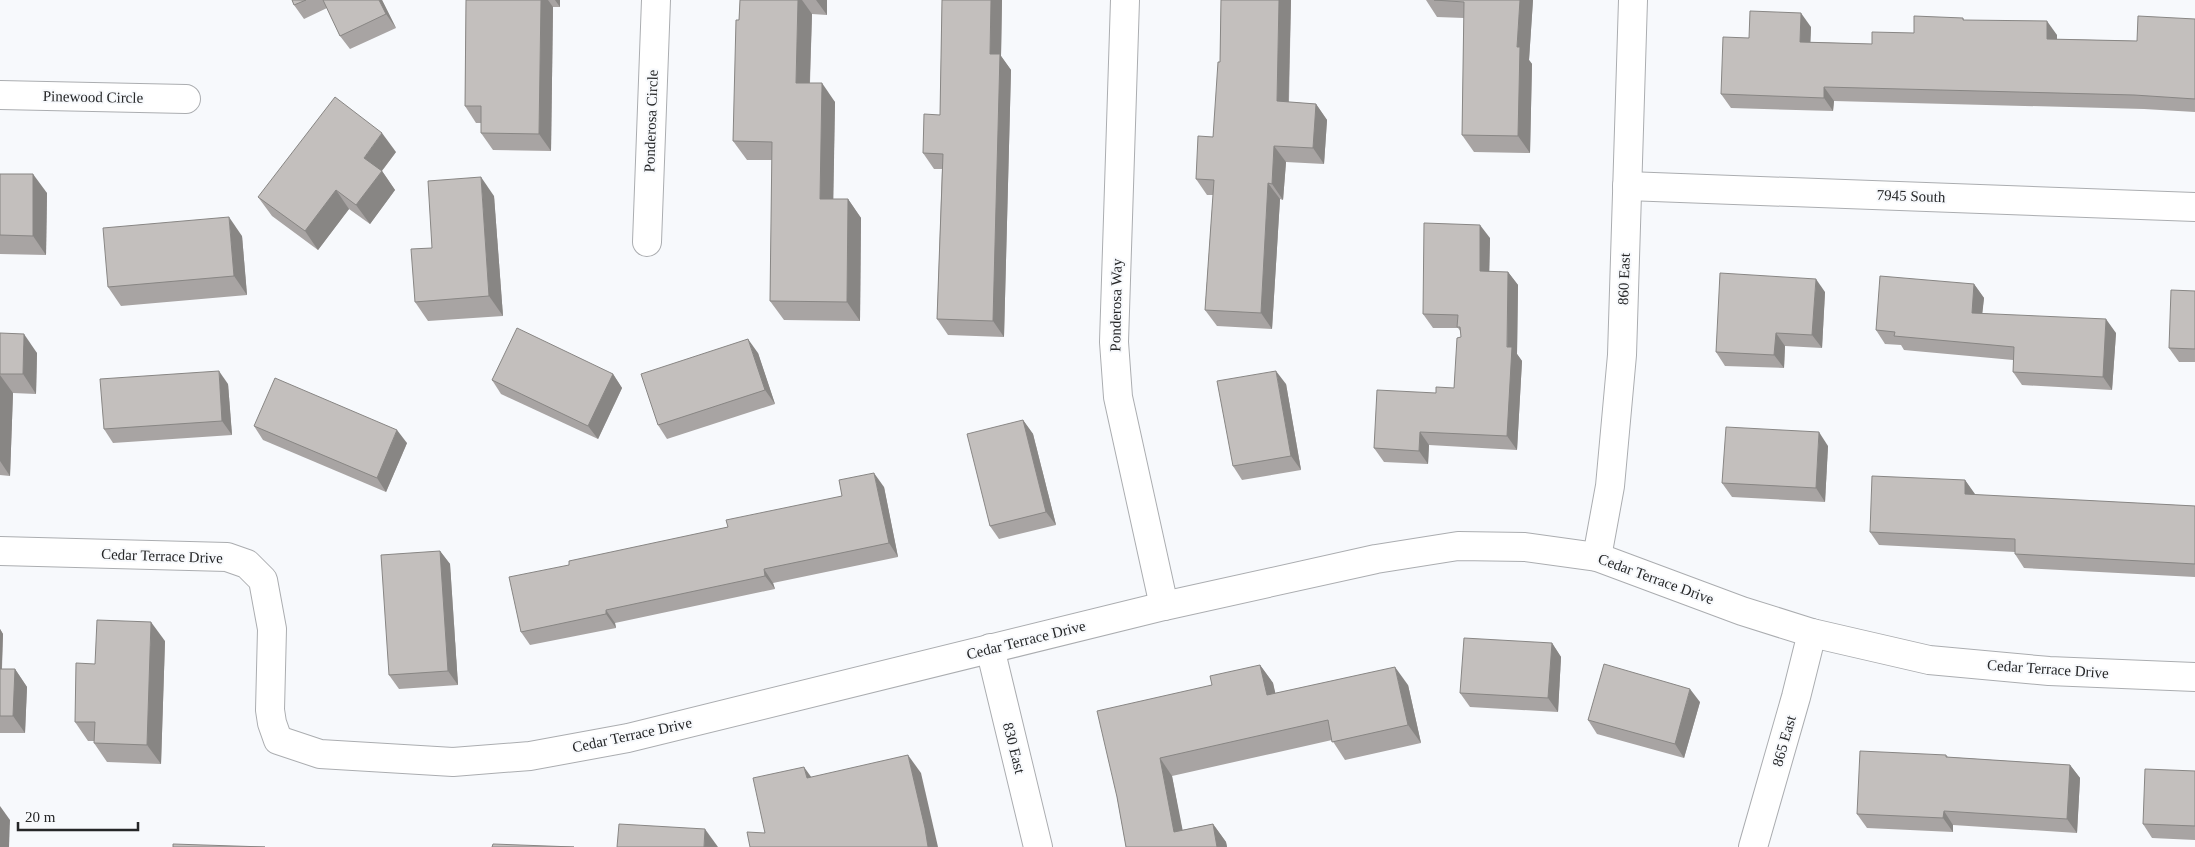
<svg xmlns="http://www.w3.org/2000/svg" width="2195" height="847" viewBox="0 0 2195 847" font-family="Georgia,serif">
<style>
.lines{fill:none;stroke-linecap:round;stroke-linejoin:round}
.minor-casing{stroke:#abadb0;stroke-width:30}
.minor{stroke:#fff;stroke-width:28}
.wall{fill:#a8a4a3}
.shaded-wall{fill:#888684}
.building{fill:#c3bfbd;stroke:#888684}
.labels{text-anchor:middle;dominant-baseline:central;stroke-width:4;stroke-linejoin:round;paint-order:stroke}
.street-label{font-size:15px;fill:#252627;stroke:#f7f9fc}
</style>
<rect width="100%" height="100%" fill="#f7f9fc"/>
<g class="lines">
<!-- minor casing -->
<g class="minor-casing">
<g id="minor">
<path d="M1125,0L1114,342L1118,397L1164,606"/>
<path d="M0,95L186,99"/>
<path d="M1627,186L2195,207"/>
<path d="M647,242L656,0"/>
<path d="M0,551L227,557L247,564L263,580L272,629L270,710L272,723L278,740L320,754L453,762L530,756L628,738L1164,606L1376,559L1458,546L1525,547L1597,557L1742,611L1812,633L1929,660L2049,671L2195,677"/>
<path d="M1597,557L1610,486L1622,355L1633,0"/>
<path d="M990,648L1038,847"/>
<path d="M1753,847L1796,697L1812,633"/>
</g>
</g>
<!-- minor -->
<use href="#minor" class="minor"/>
</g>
<!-- wall -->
<g class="wall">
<path d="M292,0H382L396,28L350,49L340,36L327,8L304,19L294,5Z"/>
<path d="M466,0H560V7H553L551,151L493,150L481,133V123H476L465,106Z"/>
<path d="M740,0H827V15L812,14L810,83L835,102L833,199H848L861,218L860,321L784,320L770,301L772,160H747L733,141Z"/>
<path d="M942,0H1002L1001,56L1011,70L1004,337L948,335L937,319L942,169H934L923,153L940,115Z"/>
<path d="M1221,0H1291L1289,102L1316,104L1327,120L1324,164L1286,162L1283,200L1280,199L1272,329L1217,326L1205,310L1213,195H1207L1196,179L1213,137L1220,62Z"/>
<path d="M1426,0H1533L1529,60L1532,64L1530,153L1474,152L1462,135L1464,18L1437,17Z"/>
<path d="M1963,18L1964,20L2057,35V39L2137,41L2195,19V112L2144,109L1834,101L1833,111L1731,108L1721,94L1749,38L1811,27L1810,42L1872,44L1914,33Z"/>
<path d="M396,152L382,171L395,190L370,224L349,209L318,250L272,216L258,197Z"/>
<path d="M0,174L47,193L46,255L0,254Z"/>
<path d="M494,196L503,316L428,321L415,302Z"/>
<path d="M242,236L247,295L121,306L108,287Z"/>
<path d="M1490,238L1489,272H1508L1518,285L1517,354L1522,361L1517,450L1429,445L1428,464L1384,462L1374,448L1436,393L1454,388L1461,337V332L1458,328H1433L1423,314Z"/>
<path d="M1974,284L1984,298L1982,313L2116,333L2112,390L2022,385L2013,372V360L1904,350L1901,345L1885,344L1876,330Z"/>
<path d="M2195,291V362H2179L2169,348Z"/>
<path d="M1825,292L1822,348L1785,346L1784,368L1725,366L1716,352Z"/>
<path d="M0,333L37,353L36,394L13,393L10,476L0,475Z"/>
<path d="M758,353L775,404L667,439L658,425Z"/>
<path d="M613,374L622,388L598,439L501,394L492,380Z"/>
<path d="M228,384L232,435L113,443L104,429Z"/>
<path d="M1286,384L1301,470L1242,480L1233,466Z"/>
<path d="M1023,420L1033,434L1056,525L999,539L990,526Z"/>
<path d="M254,426L407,443L386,492L263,440Z"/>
<path d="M1828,446L1825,502L1732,497L1722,483Z"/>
<path d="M1965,480L1975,495L2195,506V577L2024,568L2015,554V552L1879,545L1870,532Z"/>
<path d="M884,487L898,557L773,583L775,589L615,623L616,628L530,645L521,632L569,565L728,527L842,496Z"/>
<path d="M440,551L450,564L458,685L399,689L389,675Z"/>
<path d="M0,629L3,634L2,669H15L27,687L25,733H0Z"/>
<path d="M165,641L161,764L107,762L94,743V741H88L75,722L95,664Z"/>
<path d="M1552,643L1561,657L1558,712L1470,707L1460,693Z"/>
<path d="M1260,665L1273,683L1275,693L1408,685L1421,743L1345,760L1332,740L1172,776L1182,830L1213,824L1226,842L1227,847H1126L1117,797L1212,685Z"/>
<path d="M1700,702L1684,758L1597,734L1588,720Z"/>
<path d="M1946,755L1948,757L2070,765L2080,778L2077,833L1953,825V832L1867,828L1857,814Z"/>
<path d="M2195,771V840L2152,838L2143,824Z"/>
</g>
<!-- shaded-wall -->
<g class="shaded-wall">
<path d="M379,0H382L396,28L386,14Z"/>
<path d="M541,0H548L553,7L551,151L539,134Z"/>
<path d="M555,0H560V7Z"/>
<path d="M798,0H802L812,14L809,102L796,83Z"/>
<path d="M816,0H827V15Z"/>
<path d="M991,0H1002L1001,56L1011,70L1004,337L993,321L990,54Z"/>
<path d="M1279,0H1291L1288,117L1277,101Z"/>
<path d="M1520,0H1533L1529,60L1532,64L1530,153L1518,136L1517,47Z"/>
<path d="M1801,13L1811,27L1810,56L1800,42Z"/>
<path d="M2047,21L2057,35V53L2047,39Z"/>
<path d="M822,83L835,102L833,218L820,199Z"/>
<path d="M1824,87L1834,101L1833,111L1824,98Z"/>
<path d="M1316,104L1327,120L1324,164L1313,148Z"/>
<path d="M382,133L396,152L377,177L364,158Z"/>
<path d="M1274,146L1286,162L1283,200L1272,184Z"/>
<path d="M382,171L395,190L370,224L356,205Z"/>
<path d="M33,174L47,193L46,255L33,236Z"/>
<path d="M481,177L494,196L503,316L489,296Z"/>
<path d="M1268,183L1280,199L1272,329L1261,313Z"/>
<path d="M336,190L349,209L318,250L305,231Z"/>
<path d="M848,199L861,218L860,321L847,302Z"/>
<path d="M229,217L242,236L247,295L234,276Z"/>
<path d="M1480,225L1490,238L1489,285L1480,271Z"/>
<path d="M1508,272L1518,285L1517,354L1522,361L1517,450L1507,436Z"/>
<path d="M1816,279L1825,292L1822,348L1812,335Z"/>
<path d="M1974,284L1984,298L1981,326L1972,313Z"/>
<path d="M2106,319L2116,333L2112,390L2103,377Z"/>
<path d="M1776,333L1785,346L1784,368L1774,355Z"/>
<path d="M24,334L37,353L36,394L23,374Z"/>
<path d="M748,339L758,353L775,404L765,390Z"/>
<path d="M219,371L228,384L232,435L222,421Z"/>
<path d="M1276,371L1286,384L1301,470L1291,456Z"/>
<path d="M613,374L622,388L598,439L588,426Z"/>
<path d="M0,375L13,393L10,476L0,461Z"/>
<path d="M1023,420L1033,434L1056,525L1046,512Z"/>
<path d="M397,430L407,443L386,492L377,478Z"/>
<path d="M1420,432L1429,445L1428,464L1419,451Z"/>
<path d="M1819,432L1828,446L1825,502L1816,488Z"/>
<path d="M874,473L884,487L898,557L889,543Z"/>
<path d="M1965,480L1975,494L1974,508L1965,494Z"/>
<path d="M440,551L450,564L458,685L448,671Z"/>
<path d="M764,569L773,583L775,589L765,576Z"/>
<path d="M606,610L615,623L616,628L606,614Z"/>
<path d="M151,622L165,641L161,764L147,745Z"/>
<path d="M0,629L3,634L1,686L0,684Z"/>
<path d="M1552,643L1561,657L1558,712L1548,698Z"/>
<path d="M1260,665L1273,683L1280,713L1267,695Z"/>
<path d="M1395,667L1408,685L1421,743L1408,725Z"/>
<path d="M15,669L27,687L25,733L13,716Z"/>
<path d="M1690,689L1700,702L1684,758L1675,744Z"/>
<path d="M908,755L921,773L938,847H928Z"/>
<path d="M1160,758L1172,776L1186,847L1174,832Z"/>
<path d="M2070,765L2080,778L2077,833L2067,819Z"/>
<path d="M804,767L817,785L807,778Z"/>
<path d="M0,806L10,820L9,847H0Z"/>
<path d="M1944,811L1953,825V832L1943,818Z"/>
<path d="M1213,824L1226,842L1227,847H1217Z"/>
<path d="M705,829L718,847H704Z"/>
</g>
<!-- building -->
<g class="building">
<path d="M292,0H306L294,5Z"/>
<path d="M323,0H379L386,14L340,36Z"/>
<path d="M466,0H541L539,134L481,133V106H465Z"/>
<path d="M740,0H798L796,83H822L820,199H848L847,302L770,301L772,142L733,141L736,20H739Z"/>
<path d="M942,0H991L990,54H1000L993,321L937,319L943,154L923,153L924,114L940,115Z"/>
<path d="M1221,0H1279L1277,101L1316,104L1313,148L1274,146L1272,184L1268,183L1261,313L1205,310L1214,180L1196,179L1198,136L1213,137L1218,62H1220Z"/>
<path d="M1434,0H1520L1517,47H1520L1518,136L1462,135L1464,2Z"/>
<path d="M1750,11L1801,13L1800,42L1872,44V32L1914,33V16L1963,18V20L2047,21V39L2137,41L2138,16L2195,19V99L2134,95L1824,87V98L1721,94L1723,37L1749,38Z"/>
<path d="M335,97L382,133L364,158L382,171L356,205L336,190L305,231L258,197Z"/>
<path d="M0,174H33V236L0,235Z"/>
<path d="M481,177L489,296L415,302L411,249L432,248L428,181Z"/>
<path d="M229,217L234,276L108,287L103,228Z"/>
<path d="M1424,223L1480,225V271L1508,272L1507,347H1512L1507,436L1420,432L1419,451L1374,448L1377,390L1436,393V387L1454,388L1457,338L1461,337L1460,327H1457L1458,315L1423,314Z"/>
<path d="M1720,273L1816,279L1812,335L1776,333L1774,355L1716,352Z"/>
<path d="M1880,276L1974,284L1972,313L2106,319L2103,377L2013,372L2014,347L1894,336L1895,332L1876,330Z"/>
<path d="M2171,290L2195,291V349L2169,348Z"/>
<path d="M517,328L613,374L588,426L492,380Z"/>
<path d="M0,333L24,334L23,374H0Z"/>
<path d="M748,339L765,390L658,425L641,374Z"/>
<path d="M219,371L222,421L104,429L100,379Z"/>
<path d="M1276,371L1291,456L1233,466L1217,381Z"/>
<path d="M275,378L397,430L377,478L254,426Z"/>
<path d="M1023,420L1046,512L990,526L967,434Z"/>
<path d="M1726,427L1819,432L1816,488L1722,483Z"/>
<path d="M874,473L889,543L764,569L765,576L606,610V614L521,632L509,577L569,565V561L728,527L726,520L842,496L839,480Z"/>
<path d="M1872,476L1965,480V494L2195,506V564L2015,554V539L1870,532Z"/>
<path d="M440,551L448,671L389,675L381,555Z"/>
<path d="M97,620L151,622L147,745L94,743L95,722H75L76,663L95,664Z"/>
<path d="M1464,638L1552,643L1548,698L1460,693Z"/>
<path d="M1604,664L1690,689L1675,744L1588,720Z"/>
<path d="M1260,665L1267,695L1395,667L1408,725L1332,742L1328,720L1160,758L1174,832L1213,824L1217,847H1126L1117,797L1097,711L1212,685L1210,676Z"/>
<path d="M0,669H15L13,716H0Z"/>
<path d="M1860,751L1946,755V757L2070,765L2067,819L1944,811L1943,818L1857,814Z"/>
<path d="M908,755L925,828L928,847H750L747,832L765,833L753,778L804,767L807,778Z"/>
<path d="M2145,769L2195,771V826L2143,824Z"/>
<path d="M619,824L705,829L704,847H617Z"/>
<path d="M173,844L265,847H173Z"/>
<path d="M493,844L574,847H492Z"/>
</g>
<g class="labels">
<!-- street labels -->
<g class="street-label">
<text transform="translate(93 97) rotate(1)">Pinewood Circle</text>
<text transform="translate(651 121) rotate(-88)">Ponderosa Circle</text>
<text transform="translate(1911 196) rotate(2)">7945 South</text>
<text transform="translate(1624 279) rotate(-88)">860 East</text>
<text transform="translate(1116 305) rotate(-89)">Ponderosa Way</text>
<text transform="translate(162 556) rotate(2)">Cedar Terrace Drive</text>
<text transform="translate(1656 579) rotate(20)">Cedar Terrace Drive</text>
<text transform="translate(1026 640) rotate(-14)">Cedar Terrace Drive</text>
<text transform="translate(2048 669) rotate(4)">Cedar Terrace Drive</text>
<text transform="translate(632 735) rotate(-12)">Cedar Terrace Drive</text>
<text transform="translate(1784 741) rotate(-74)">865 East</text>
<text transform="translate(1014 748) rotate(76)">830 East</text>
</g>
</g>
<!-- scale -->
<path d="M18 822v8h120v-8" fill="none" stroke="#252627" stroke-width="2.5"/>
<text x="25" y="822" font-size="15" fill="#252627" stroke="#f7f9fc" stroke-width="4" paint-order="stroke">20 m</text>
</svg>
